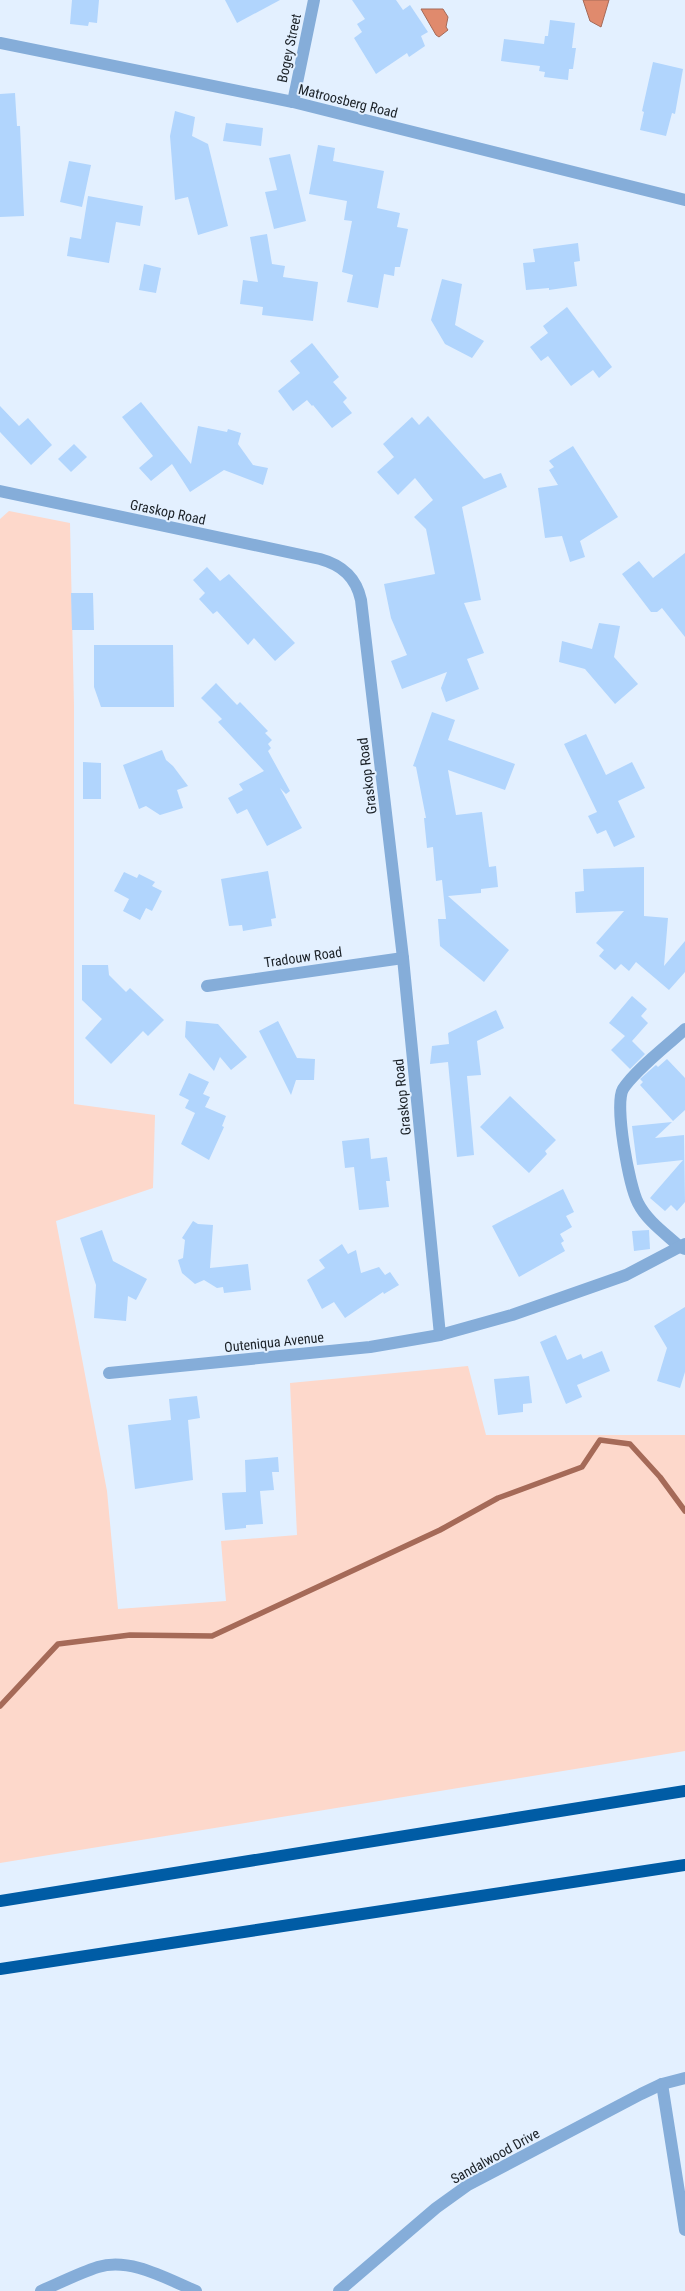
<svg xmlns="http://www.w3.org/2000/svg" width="685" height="2291" viewBox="0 0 685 2291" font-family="'Roboto Condensed',sans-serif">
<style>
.green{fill:#fdd8cb}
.water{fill:#e08a6d;stroke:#a56a58}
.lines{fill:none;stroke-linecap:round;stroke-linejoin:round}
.stream{stroke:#a56a58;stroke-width:5.5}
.building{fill:#b1d5fd}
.street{stroke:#85add9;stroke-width:12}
.highway{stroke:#005ca5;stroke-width:12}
.labels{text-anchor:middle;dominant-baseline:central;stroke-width:4;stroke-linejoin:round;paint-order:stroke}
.street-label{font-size:14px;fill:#1a2026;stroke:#e3f0ff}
</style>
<rect width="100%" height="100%" fill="#e3f0ff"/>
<!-- green -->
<path class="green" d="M9,511L70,523L74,706V1104L155,1115L153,1188L56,1221L107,1491L118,1609L226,1601L221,1541L297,1535L290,1383L468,1366L486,1435H685V1751L0,1863V519Z"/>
<!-- water -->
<g class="water">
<path d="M583,0H609L601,27L590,21Z"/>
<path d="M421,9H443L448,17L446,27L448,30L439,37L436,35Z"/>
</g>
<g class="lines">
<!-- stream -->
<path class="stream" d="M0,1706L58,1644L130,1635L212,1636L440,1530L498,1498L582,1467L600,1440L630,1444L660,1477L685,1511"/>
</g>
<!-- building -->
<g class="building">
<path d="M72,0H99L97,23L89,22L88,26L70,24Z"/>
<path d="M225,0H280L237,23Z"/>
<path d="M352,0H396L403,10L410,5L428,32L421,36L425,46L409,57L407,53L376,74L354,38L362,32L357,24L365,19Z"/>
<path d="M550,20L575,23L572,48H576L573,69H569L568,80L544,77L545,72L539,71L540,66L501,61L504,39L544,44L545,36H548Z"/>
<path d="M653,62L683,69L675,114L672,113L666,136L640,130L644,112L642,111Z"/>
<path d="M15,93L17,126H20L24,216L0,217V94Z"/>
<path d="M175,111L195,117L192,136L208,144L228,226L198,235L188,197L175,200L170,136Z"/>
<path d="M226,123L263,128L261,146L223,141Z"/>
<path d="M318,145L335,148L333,161L384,171L377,208L400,213L397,227L408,229L400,267H395L394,276L384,274L378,308L347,302L353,275L342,272L352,221L344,220L347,201L309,194Z"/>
<path d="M290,154L306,221L274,229L265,192L277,190L269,158Z"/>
<path d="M69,161L91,165L82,207L60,202Z"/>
<path d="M88,196L143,206L140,226L116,222L109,263L67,256L70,237L81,239Z"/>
<path d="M267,234L272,264L285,266L283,277L318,282L313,321L262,315L263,307L240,304L243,280L258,282L250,237Z"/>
<path d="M578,243L580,261L574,262L577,286L549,290V288L526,290L523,263L535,262L533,249Z"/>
<path d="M144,264L161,268L156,293L139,290Z"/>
<path d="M442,279L462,284L455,325L484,341L472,358L445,344L431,320Z"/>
<path d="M567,307L612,367L599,378L593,370L571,386L548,356L541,361L530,347L548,333L543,326Z"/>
<path d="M312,343L339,377L333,382L347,398L343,402L352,413L332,428L313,405L312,406L307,400L293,411L278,391L300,373L290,361Z"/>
<path d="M141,402L191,464L198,426L227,432L228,429L241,433L238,444L253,465L268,468L263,485L224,470L190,492L172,464L151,481L139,468L153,456L122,417Z"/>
<path d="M0,406L19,426L28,418L52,445L31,465L0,432Z"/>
<path d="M428,416L484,479L501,473L507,487L462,507L481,600L464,603L484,653L467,659L479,689L446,702L441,688L447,672L402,689L391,661L407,655L391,618L384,584L435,574L426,529L414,517L433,500L415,478L398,495L377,472L394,457L383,444L412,417L419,425Z"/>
<path d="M74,444L87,457L71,472L58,459Z"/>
<path d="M573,446L618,517L580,541L585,557L570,562L562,536L545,538L538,488L558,485L549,470L554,467L549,461Z"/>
<path d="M685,553V637L662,608L657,612H651L622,574L639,561L653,578Z"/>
<path d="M207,567L220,581L229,574L295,643L275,661L254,638L248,645L217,611L213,614L199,599L205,593L193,580Z"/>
<path d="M71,593H93L94,630H72Z"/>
<path d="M599,623L620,626L614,657L638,684L615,704L585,669L559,662L562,641L592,649Z"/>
<path d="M94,645H173L174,707H101L94,687Z"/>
<path d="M216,683L237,705L240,702L268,731L265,733L272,740L268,744L271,748L268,751L290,791L286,794L280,788L302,828L267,846L247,809L237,814L228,798L243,790L239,784L264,771L218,722L222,719L201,698Z"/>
<path d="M432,712L455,720L448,740L515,764L505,790L448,770L456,815L482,812L489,867L496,866L498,887L481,889V893L448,896L509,950L484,982L440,946L438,919H446L442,880L436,881L433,847L427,848L424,818H426L416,767L413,766Z"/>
<path d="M586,734L606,775L632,762L645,788L618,801L635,837L614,847L606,830L597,834L588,816L597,812L564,744Z"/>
<path d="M162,750L166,760L173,766L188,786L177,790L183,808L160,815L146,806L139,809L123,765Z"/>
<path d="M83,762L101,763V799H83Z"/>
<path d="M644,867V916L668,918L664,966L685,941V972L669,990L636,962L629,971L621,964L615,970L599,956L604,950L596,943L624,911L576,913L575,892L584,891L583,869Z"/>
<path d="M268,871L276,918L271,919L272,926L243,931L242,925L229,926L221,879Z"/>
<path d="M124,872L137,878L139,874L155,882L152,886L162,891L152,911L146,908L140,920L123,911L129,899L114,891Z"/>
<path d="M82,965H108L109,975L126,992L130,988L164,1020L148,1036L143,1031L111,1064L85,1038L102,1019L82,1000Z"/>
<path d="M632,996L647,1009L641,1016L648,1023L632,1041L645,1054L630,1069L611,1050L625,1036L609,1023Z"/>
<path d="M496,1010L504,1028L477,1041L481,1075L467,1076L474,1155L457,1157L448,1062L430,1064L432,1046L449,1044L448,1033Z"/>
<path d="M186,1021L218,1024L247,1057L231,1070L220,1057L214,1071L185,1037Z"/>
<path d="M278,1021L297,1058L315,1059L314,1080H296L291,1095L259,1031Z"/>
<path d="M667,1059L685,1078V1110L673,1121L640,1085L643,1082L640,1079L649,1071L656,1065L658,1067Z"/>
<path d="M189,1073L209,1082L203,1094L210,1097L205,1107L226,1116L222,1126L224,1127L209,1160L181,1144L195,1113L185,1108L189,1100L179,1095Z"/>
<path d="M510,1096L556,1140L545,1151L547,1154L529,1173L480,1127Z"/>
<path d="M672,1122L655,1138L684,1135L685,1202L677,1211L671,1205L665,1211L650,1198L683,1160L637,1165L632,1126Z"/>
<path d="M369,1138L371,1159L387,1157L390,1181H386L389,1207L359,1210L354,1167L345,1168L342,1141Z"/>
<path d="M563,1189L574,1212L566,1216L572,1227L560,1234L564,1241L561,1243L565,1251L519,1277L492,1226Z"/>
<path d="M193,1221L198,1224L213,1225L210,1268L248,1264L251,1290L224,1293L223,1287L217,1288L204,1280L195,1284L182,1273L178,1260L183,1258L185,1240L182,1238Z"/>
<path d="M102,1230L113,1261L147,1279L136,1300L128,1296L126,1321L94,1318L96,1285L80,1238Z"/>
<path d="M649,1230L650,1249L634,1251L632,1231Z"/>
<path d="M342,1244L348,1254L356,1250L361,1273L379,1267L385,1275L390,1272L399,1285L384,1294L383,1292L345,1318L334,1302L322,1309L307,1280L325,1268L319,1260Z"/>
<path d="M685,1307V1372L680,1388L657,1381L667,1348L654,1326Z"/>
<path d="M556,1335L567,1360L581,1354L583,1359L602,1351L610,1371L577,1385L582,1397L566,1404L540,1342Z"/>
<path d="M529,1376L532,1403L523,1404V1412L498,1415L494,1379Z"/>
<path d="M197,1396L200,1418L188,1420L193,1480L135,1489L128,1425L171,1420L169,1399Z"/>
<path d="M278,1457L279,1472H272L274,1490L260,1491L263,1524L246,1525V1528L225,1530L222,1493L246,1492L245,1460Z"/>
</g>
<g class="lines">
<!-- street -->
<g class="street">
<path d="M0,43L293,102L685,200"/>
<path d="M293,102L314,0"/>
<path d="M0,491L320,559C342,565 356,577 361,600L403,958L440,1335"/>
<path d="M207,986L403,958"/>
<path d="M685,1029C668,1045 635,1070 623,1089C614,1105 629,1185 638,1203C647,1221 666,1234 680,1247L685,1249"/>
<path d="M109,1373L370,1347L440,1335L512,1315L626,1275L685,1244"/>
<path d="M662,2084L685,2230"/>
<path d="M41,2291C60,2283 79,2273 98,2267C130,2257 167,2279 196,2291"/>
<path d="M339,2291L436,2208L468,2185L641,2094L662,2084L685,2078"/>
</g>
<!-- highway -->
<g class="highway">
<path d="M0,1901L685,1791"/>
<path d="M0,1969L685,1865"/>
</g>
</g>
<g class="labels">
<!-- street labels -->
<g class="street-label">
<text transform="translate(289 48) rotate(-78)">Bogey Street</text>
<text transform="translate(348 101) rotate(14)">Matroosberg Road</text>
<text transform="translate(168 512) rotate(12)">Graskop Road</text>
<text transform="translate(367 776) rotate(-97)">Graskop Road</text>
<text transform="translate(303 957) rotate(-8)">Tradouw Road</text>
<text transform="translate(402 1097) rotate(-96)">Graskop Road</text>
<text transform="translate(274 1342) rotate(-6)">Outeniqua Avenue</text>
<text transform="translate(495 2156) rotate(-29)">Sandalwood Drive</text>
</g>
</g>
</svg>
